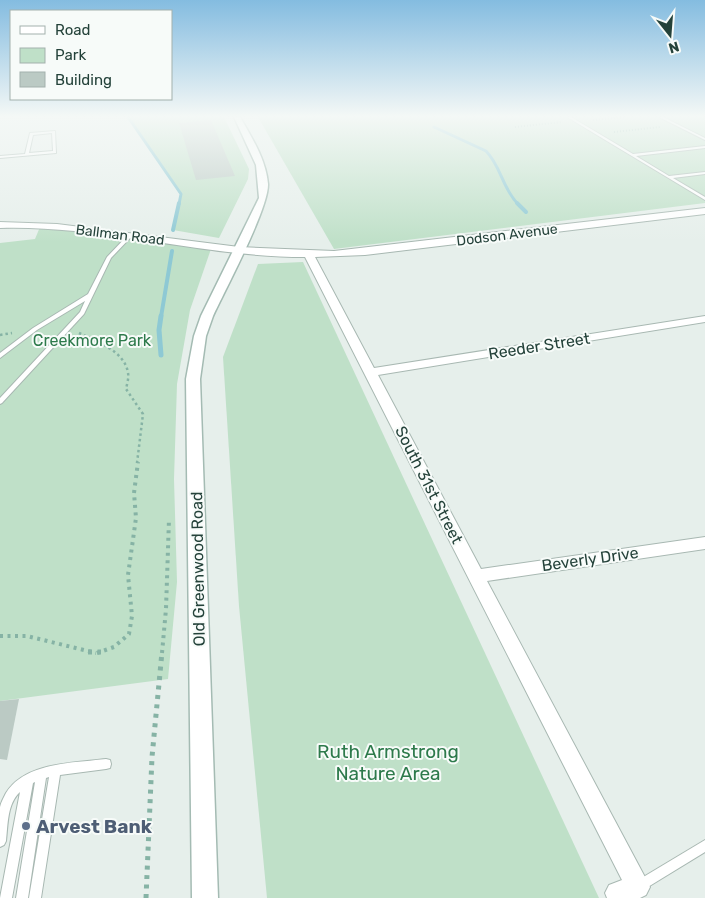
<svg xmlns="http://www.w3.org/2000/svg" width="705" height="898" viewBox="0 0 705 898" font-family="Rubik,sans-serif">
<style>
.green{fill:#bfe0c8}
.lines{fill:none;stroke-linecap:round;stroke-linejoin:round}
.stream-far2{stroke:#8ec9d4;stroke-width:3}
.stream-far1{stroke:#8ec9d4;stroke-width:4}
.stream{stroke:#8ec9d4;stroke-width:5}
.building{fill:#bbcac4}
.service-casing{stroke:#a8b8b2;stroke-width:2}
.minor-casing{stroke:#a8b8b2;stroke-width:2}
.secondary-casing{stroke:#a4bbb3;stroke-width:3}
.path-far3{stroke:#86b3a5;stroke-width:2;stroke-dasharray:1 2;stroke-linecap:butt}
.path-far2{stroke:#86b3a5;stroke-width:2.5;stroke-dasharray:2.5 3;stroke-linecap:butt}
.path-far1{stroke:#86b3a5;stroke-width:4;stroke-dasharray:3 4.5;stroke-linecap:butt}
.path{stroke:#86b3a5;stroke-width:5;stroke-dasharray:4 5.5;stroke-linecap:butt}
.service{fill:#fff;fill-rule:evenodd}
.minor{fill:#fff;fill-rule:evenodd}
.secondary{fill:#fff;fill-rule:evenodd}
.service-dot{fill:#5c6f8a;stroke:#f7fbf9;stroke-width:2}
.labels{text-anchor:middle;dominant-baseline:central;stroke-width:4;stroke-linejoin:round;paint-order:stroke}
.far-street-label{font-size:14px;fill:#24423a;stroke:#f7fbf9}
.park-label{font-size:16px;fill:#2d7a4b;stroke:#f7fbf9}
.street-label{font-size:16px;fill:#24423a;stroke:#f7fbf9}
.near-park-label{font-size:19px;fill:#2d7a4b;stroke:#f7fbf9}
.near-service-label{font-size:19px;font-weight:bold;fill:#4e5e75;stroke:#f7fbf9;text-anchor:start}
</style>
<rect width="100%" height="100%" fill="#e6efeb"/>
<!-- green -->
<g class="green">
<path d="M128,117H224L249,169L248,179L219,238L173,230L181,193Z"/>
<path d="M258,117H705V203L334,249Z"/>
<path d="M40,227L212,246L190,310L177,384L174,479L177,582L168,679L0,701V243L35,239Z"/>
<path d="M303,262L599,898H267L239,606L223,357L258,264Z"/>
</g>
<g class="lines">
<!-- stream-far2 -->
<g class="stream-far2">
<path d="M128,117L181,194L179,204"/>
<path d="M434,127L486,151C501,166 502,188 518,204"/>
</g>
<!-- stream-far1 -->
<g class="stream-far1">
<path d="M517,203L526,212"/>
<path d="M173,230L179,203"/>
<path d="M161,317L172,251"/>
</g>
<!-- stream -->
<path class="stream" d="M161,355L159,330L161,316"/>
</g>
<!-- building -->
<g class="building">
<path d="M211,120L235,176L196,180L179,123Z"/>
<path d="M19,699L7,760L0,759V701Z"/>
</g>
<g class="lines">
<!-- service casing -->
<g class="service-casing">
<g id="service">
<path d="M567,117H571L633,154L705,146V148L636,156L669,176L705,172V174L673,178L705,197V200Z"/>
<path d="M659,117H663L705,138V140Z"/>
<path d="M55,131L56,153L0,158V156L25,154L30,133ZM52,133L53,151L29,153L33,135Z"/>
<path d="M128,235L132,236L111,258L84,314L2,403L0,404V398L80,312L85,301L37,330L0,358V353L33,328L88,294L107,257Z"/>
<path d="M106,759L110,760L111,764L110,768L106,769L60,775L41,898H29L49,777L46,778L28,898H16L35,782L33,783L12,898H0L20,792C7,804 8,824 6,841L4,845L0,847C0,834 0,820 0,807C1,802 4,797 6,793C25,762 74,763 106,759Z"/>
<path d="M705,840V852L643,890L639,892L635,890L633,886L635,882Z"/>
</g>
</g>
<!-- minor casing -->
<g class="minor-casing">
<path id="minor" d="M705,208V214L365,255L315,257L374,368L705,316V322L378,375L481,569L705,537V549L487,581L646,879L650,887L646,895L640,898H607L605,893L609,885L622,880L305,257C203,257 102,225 0,228V222L57,224L239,247L334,251Z"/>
</g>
<!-- secondary casing -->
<g class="secondary-casing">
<path id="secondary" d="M234,117H240C252,138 266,160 268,184C269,208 225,290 213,316L206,336L200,379L218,898H192L186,379L194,336L201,316L259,198L256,165Z"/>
</g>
<!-- path-far3 -->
<g class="path-far3">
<path d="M593,120L625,117"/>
<path d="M515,127L562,122"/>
<path d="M614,132L660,127"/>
</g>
<!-- path-far2 -->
<g class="path-far2">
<path d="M79,333C96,341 125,351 128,373C129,378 127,384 126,389L143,414L137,463"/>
<path d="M0,335L12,333"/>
</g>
<!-- path-far1 -->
<g class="path-far1">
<path d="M0,636H27L96,653"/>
<path d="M97,653L114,647L129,634L132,616L128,575L136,518L134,493L138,462"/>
<path d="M162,653L166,609L169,519"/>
</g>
<!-- path -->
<g class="path">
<path d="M88,652H101"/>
<path d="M146,898L152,757L162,652"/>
</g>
<!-- service -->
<use href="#service" class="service"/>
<!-- minor -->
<use href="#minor" class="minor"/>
<!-- secondary -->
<use href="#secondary" class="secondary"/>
</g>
<!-- sky -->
<linearGradient id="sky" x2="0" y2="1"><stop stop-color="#84bce0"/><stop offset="0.48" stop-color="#f4f8f6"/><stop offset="1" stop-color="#f4f8f6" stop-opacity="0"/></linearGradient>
<rect width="705" height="242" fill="url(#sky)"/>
<!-- markers -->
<circle class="service-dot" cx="26" cy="826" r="5"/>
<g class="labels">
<!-- far-street labels -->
<g class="far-street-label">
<text transform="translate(120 235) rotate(7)">Ballman Road</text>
<text transform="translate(507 235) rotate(-7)">Dodson Avenue</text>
</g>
<!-- park labels -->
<g class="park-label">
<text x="92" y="340">Creekmore Park</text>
</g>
<!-- street labels -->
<g class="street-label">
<text transform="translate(539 346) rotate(-9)">Reeder Street</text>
<text transform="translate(429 485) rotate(63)">South 31st Street</text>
<text transform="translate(590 559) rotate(-8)">Beverly Drive</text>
<text transform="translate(198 569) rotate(-91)">Old Greenwood Road</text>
</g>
<!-- near-park labels -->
<g class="near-park-label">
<text x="388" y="751">Ruth Armstrong<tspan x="388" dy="22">Nature Area</tspan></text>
</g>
<!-- near-service labels -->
<g class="near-service-label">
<text x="36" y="826">Arvest Bank</text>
</g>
</g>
<!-- legend -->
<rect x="10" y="10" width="162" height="90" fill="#f7fbf9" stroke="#a3b1ad"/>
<rect x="20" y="26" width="25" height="8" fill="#ffffff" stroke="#a3b1ad"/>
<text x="55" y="35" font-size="15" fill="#24423a">Road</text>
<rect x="20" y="48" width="25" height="15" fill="#bfe0c8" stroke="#a3b1ad"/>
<text x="55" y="60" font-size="15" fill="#24423a">Park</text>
<rect x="20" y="72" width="25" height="15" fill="#bbcac4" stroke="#a3b1ad"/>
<text x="55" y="85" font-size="15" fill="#24423a">Building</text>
<!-- north arrow -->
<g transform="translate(670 35) rotate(163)" stroke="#f7fbf9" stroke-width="4" paint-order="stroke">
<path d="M0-4L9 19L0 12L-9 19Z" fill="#24423a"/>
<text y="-8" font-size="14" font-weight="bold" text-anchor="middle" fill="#24423a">N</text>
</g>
</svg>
